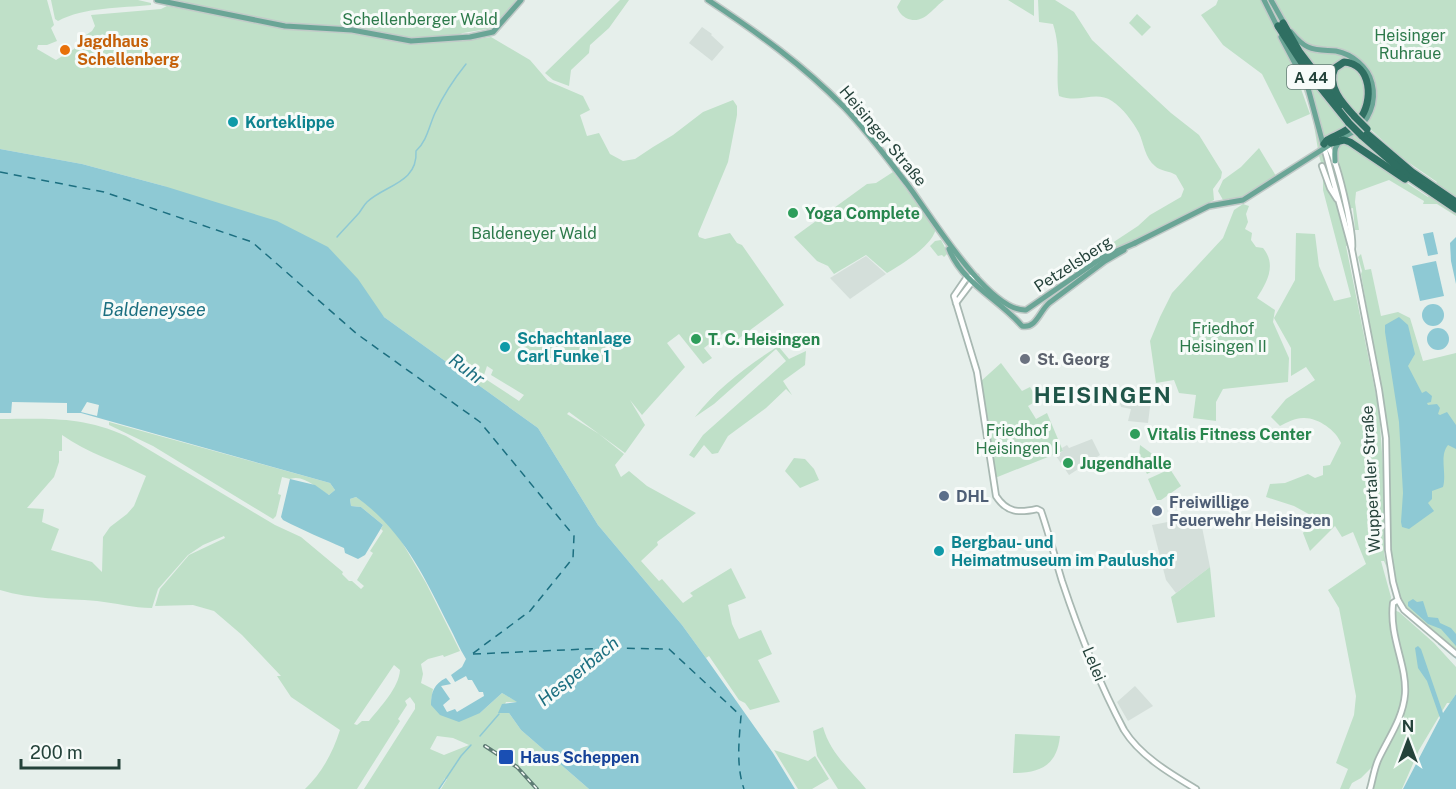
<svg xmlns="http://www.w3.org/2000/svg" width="1456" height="789" viewBox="0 0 1456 789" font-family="'Public Sans',sans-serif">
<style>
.built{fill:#d4dfda}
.green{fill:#bfe0c8;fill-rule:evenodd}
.water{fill:#8ec9d4}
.pier{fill:#e6efeb}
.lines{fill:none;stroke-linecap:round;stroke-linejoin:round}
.stream{stroke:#8ec9d4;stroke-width:1.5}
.ferry{stroke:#1c6f80;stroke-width:1.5;stroke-dasharray:8 6;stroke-linecap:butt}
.minor-casing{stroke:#a8b8b2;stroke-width:8}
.major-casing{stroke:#c2cac8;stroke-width:8}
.highway-casing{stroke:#c2cac8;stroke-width:10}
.minor{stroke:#fff;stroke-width:4.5}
.major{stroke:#6aa596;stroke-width:5}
.highway{stroke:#2f6f62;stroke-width:7}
.rail-casing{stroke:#5f7d75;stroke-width:4}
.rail{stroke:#f7fbf9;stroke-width:1.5;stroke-dasharray:4.5;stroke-linecap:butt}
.highway-bridge-casing{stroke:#c2cac8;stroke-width:10;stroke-linecap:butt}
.highway-bridge{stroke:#2f6f62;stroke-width:7}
.food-dot{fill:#e8710a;stroke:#f7fbf9;stroke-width:2}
.culture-dot{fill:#0f9aa8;stroke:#f7fbf9;stroke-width:2}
.leisure-dot{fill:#2e9e5b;stroke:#f7fbf9;stroke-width:2}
.worship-dot{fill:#6b7280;stroke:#f7fbf9;stroke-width:2}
.service-dot{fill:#5c6f8a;stroke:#f7fbf9;stroke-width:2}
.transit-dot{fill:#1a4fb4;stroke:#f7fbf9;stroke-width:2}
.labels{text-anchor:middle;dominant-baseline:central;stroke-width:6;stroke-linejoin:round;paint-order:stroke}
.shield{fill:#f7fbf9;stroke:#637a73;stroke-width:1.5}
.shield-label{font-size:15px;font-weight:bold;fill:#24423a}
.park-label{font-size:16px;fill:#2d7a4b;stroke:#f7fbf9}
.food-label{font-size:16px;font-weight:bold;fill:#c56008;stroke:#f7fbf9;text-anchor:start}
.culture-label{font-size:16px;font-weight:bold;fill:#0d838f;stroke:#f7fbf9;text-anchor:start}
.street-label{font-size:16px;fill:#24423a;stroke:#f7fbf9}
.leisure-label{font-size:16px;font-weight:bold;fill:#27864d;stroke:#f7fbf9;text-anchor:start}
.worship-label{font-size:16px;font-weight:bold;fill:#5b616d;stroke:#f7fbf9;text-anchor:start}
.service-label{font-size:16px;font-weight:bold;fill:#4e5e75;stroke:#f7fbf9;text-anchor:start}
.transit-label{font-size:16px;font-weight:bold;fill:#164399;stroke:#f7fbf9;text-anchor:start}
.water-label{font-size:18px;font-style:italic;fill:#1c6f80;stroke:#f7fbf9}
.district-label{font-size:22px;font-weight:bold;letter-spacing:1.5px;fill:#1f5548;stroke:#f7fbf9}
</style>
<rect width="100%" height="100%" fill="#e6efeb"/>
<!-- built -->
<g class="built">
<path d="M702,27L712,34L711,35L724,47L712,61L689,43Z"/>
<path d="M866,256L886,274L850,299L830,278Z"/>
<path d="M1136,397L1151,399L1148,423L1128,421L1131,409L1121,407L1119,400Z"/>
<path d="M1092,439L1100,455L1069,475L1056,456L1063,451L1062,448L1067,445L1069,448Z"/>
<path d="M1194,517H1200L1210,567L1176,593L1166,580L1152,525Z"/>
<path d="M1135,686L1153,706L1128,721L1117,702Z"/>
</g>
<!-- green -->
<g class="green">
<path d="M0,0H47L54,25L51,28L57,41L47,45H38L37,49L56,60L74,49L81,38L92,31L95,26L91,15L161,9L167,6L276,26L354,32L403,42L478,39L491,37L530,60L548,81L583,96L590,110L580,115L587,136L599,133L610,154L623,161L635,159L653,147L673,135L703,112L733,100L737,106V115L728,162L698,234L699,237L705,239L730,233L737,243L742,245L784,305L734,342L725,332L704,348L712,358L703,364L679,334L667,343L685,367L642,415L630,400L645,425L625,453L569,412L567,414L599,434L624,454L615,465L621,477L629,471L647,486L696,513L657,542L658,545L641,561L659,581L662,579L683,603L693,596L690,593L731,568L746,598L728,605L732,624L739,639L761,630L772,654L758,660L780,702L750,710L745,703L739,700L709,656L706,658L682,625L598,525L538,428L420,343L384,317L164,186L82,164L0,149ZM487,366L493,370L491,375L524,395L519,401L487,380L484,375Z"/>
<path d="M51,0H138L151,3V5C121,8 84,7 58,21L55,19Z"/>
<path d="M168,0H518L493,28L463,33L456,36L411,39L354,28L283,24Z"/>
<path d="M620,0H629L609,28L590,45L589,53L571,70L569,86L553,80L545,73Z"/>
<path d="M901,0H944C932,9 923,26 906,18C901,15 899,12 897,7Z"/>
<path d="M1008,0H1034V16Z"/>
<path d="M1038,0H1055L1074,12L1092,40L1171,113L1199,135L1222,172L1221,178L1213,189L1214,200L1103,256L1100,251L1138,226L1150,215L1181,197L1184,189L1176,175C1170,171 1160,171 1155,166C1145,158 1144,144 1139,133C1133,122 1123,108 1112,101C1095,90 1080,104 1059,96C1055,71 1062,52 1053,24L1039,22Z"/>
<path d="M1218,0H1456V216L1437,204H1423L1424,201L1389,180L1356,192L1355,202L1359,230H1355L1353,208L1349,209L1354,244L1346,246L1379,410L1384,482V553L1387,568L1384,561H1381L1391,597L1389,614L1391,634L1402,675V703L1399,714L1375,764L1361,778L1352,783L1349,789H1340L1348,769L1336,763L1354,715L1356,696L1339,608L1328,590L1366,564L1353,532L1342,537L1335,526L1310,551L1303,533L1314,517L1294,506L1266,497L1270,484L1285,483L1308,474L1315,478L1323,475V466L1330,465L1341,443C1336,430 1317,417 1303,418C1295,418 1288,422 1280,426L1271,417L1286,399L1315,380L1306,367L1291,376V348L1274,318L1295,280L1296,233L1315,234L1319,266L1334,301L1351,297L1323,190V169L1319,156L1312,113L1303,88L1292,71L1301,89L1310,114L1287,124L1262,74L1223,45L1201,15L1216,5ZM1367,126L1402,158L1437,182L1428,197L1348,144L1354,139L1361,146L1383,160L1357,136Z"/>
<path d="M1137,14L1151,27L1142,36L1129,23Z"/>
<path d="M1259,148L1276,176L1243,197L1223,200L1218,191L1223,180L1241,167Z"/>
<path d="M893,172L936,229C931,247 902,264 887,273L866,255L834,274L828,266L817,261L794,237L867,184L876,183Z"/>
<path d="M1243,204L1249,206L1246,214L1248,222L1245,229L1252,233L1251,240L1256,247L1263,248C1277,265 1267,282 1257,298L1275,310L1273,322L1289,358L1288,382L1223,389L1216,402V421L1193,418L1196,395L1179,393L1174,380L1156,383L1150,341L1160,317L1172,293L1223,238L1234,210Z"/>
<path d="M941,240L948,253L944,257L942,255L938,256L930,246L935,241Z"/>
<path d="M1361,254L1365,270L1371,269L1381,316L1398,312L1410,318L1423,361L1456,353V652L1405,609L1398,600L1390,561L1387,451L1368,321L1369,320L1361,274L1362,271L1358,257Z"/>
<path d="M780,345L779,347L789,359L806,351L805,365L783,381L792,395L786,389L766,408L728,436L718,453L712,454L704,445L694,458L689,455L703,435L786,361L776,349L714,404L695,417C717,388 750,364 780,345Z"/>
<path d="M1001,363L1022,391L1030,387L1038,400L1028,406L1036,419L1047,413L1063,451L995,478L980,382Z"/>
<path d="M0,419C48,419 81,416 126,436L275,525L301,537L343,572L342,574L349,581H352L361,589L364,586L357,580L373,553L370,551L383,531L381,529L383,525L361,507L351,506L350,499L356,497L374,509L396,532L426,583L460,651L444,657L443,655L428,659L421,664L423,674L421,683L433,689L431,701L440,714L480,713L502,693L518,702H506L501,713H509L521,730L589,789H441L447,779L445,778L439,789H364L415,709V704L410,697L405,701L407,705L398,719L400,721L357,789H305C322,773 333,752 340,730L291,697L277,676H281L242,635L214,611L193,605L155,606L160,589L189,555L225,538L224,536L203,545L188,555L158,589L152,608C133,608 116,603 97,601C64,598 32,600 0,590ZM62,435C87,453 118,462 146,476L134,506L127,514L110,527L103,537L102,572L92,562L51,550L59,529L42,522L44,509L27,508L54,477L59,462V451H62ZM394,665L400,670C399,688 380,707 369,721H362L357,725L354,724ZM437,736L453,738L469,745L444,755L430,749Z"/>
<path d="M109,422L330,483L335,490L329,495C317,489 304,474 290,479L282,477L278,494L281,495L276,516L273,519L153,446L109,425Z"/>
<path d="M1140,445L1166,464L1147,474L1139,457Z"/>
<path d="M794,458L805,459L814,469L819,480L800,488L785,471Z"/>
<path d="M1170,469L1181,486L1161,500H1157L1148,479Z"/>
<path d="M1210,567L1215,617L1177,623L1171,597Z"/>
<path d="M1394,610L1399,612L1434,643L1456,667V694L1450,703H1447L1419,750L1402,789H1372L1381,758L1402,717L1407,695L1406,674L1394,631Z"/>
<path d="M823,727C830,753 850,769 866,789H838L817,756L813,731Z"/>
<path d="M1015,734L1060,736C1057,765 1041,773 1013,773Z"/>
<path d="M774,750L808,761L815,756L829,779L812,789H798Z"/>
</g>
<!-- water -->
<g class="water">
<path d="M0,149L82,164L164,186L277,221L328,247L358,279L384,317L538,428L598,525L682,625L706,658L773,753L795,789H589L521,730L509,713H498L502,704L517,702L502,693L480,713L459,722L440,715L431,705C431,692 434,684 446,678L451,684L441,686L450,699L443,705L447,712L455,709L457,712L484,696L483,692H479L472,680H468L466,676L455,682L451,675L462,667L466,659C459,648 455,637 449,626C424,576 402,529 356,497L350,499L351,506L361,507L383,525L365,555L358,559L345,553L344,548C322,538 304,531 283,520L281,517L290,479L315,485L329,495L335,490L330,483L81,413H0Z"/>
<path d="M1433,232L1438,254L1428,256L1423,234Z"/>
<path d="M1456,237V284L1451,261L1450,243Z"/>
<path d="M1436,261L1444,296L1420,301L1412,266Z"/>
<circle cx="1433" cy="315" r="11"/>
<path d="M1399,317L1408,325L1415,354L1408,366L1422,393L1426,391L1432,396L1431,402L1427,403L1428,405L1437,404L1440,408L1438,414L1440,415L1447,412L1456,425V449L1448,445C1439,456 1447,473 1443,487L1432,491V499L1428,503L1434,511L1409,529L1402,527L1401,522L1403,493L1399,422L1385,332V325Z"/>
<circle cx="1438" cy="339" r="11"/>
<path d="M1413,599L1417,602L1423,601L1428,617L1438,618L1440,623L1451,628L1456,634V646L1441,629L1428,624L1408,606V602Z"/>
<path d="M1418,646L1421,649L1443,713L1456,694V789H1403L1440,718L1427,681L1418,668L1415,648Z"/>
</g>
<!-- pier -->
<g class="pier">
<path d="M12,402L67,403V413L11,414Z"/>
<path d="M87,402L99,405L97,416L81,412Z"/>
</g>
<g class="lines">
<!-- stream -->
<g class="stream">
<path d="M337,237C344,229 352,221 359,213C362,209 364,205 367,202C385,185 418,183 416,151C427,141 429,126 435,113C443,96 454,79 466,64"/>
<path d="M1439,644L1456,658"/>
<path d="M480,736L499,714"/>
<path d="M439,789L461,756L471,745"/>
</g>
<!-- ferry -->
<g class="ferry">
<path d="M0,172L104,192L252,242L357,334L480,422L574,536L573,558L530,611L472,654"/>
<path d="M473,654L610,648L669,649L741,716C739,740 736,766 744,789"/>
</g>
<!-- minor casing -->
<g class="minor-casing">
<g id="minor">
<path d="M1326,145C1337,154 1354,234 1352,249"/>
<path d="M1324,147L1352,250L1379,390L1386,438L1388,550L1393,582L1398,600L1404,610L1456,654"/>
<path d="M1322,166L1330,188L1337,199"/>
<path d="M976,277H967L954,296L977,372L996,496C1007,513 1019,513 1037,509L1041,511C1049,534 1055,558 1062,581C1079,632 1099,683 1124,730C1140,756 1171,774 1196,789"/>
<path d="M956,303L972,282V278"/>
<path d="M1370,789C1373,779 1374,768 1379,758C1389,737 1403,718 1405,694C1407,664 1389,638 1393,603L1398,600"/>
</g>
</g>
<!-- major casing -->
<g class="major-casing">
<g id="major">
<path d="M157,0L285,26L352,30L411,41L470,37L493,32L521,0"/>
<path d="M708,0C758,33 802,64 844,107C867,131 887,158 907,184C929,213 988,312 1026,310L1103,257L1135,243"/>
<path d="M1264,0L1278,28"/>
<path d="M1271,0L1285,25"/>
<path d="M1291,32C1296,38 1301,44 1308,47C1317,51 1326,50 1336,51C1352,54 1368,67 1372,83C1377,102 1369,122 1353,132C1346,136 1339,139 1336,147C1334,151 1335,157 1335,161"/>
<path d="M1281,37L1308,88L1323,144"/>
<path d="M1135,243L1209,206L1243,200L1331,144"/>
<path d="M949,249C963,284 999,299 1022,326C1036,329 1039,312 1049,303L1105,261L1124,250"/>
</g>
</g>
<!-- highway casing -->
<g class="highway-casing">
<g id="highway">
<path d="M1283,23L1299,51L1340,105"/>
<path d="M1278,26L1307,71L1349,123"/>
<path d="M1365,132L1412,172L1456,202"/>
<path d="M1361,135L1409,177L1456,209"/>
<path d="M1331,143L1344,140L1350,142L1405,179"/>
<path d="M1324,144L1327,140C1338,134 1351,130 1359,120C1374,102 1372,64 1344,62L1335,68C1326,86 1343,104 1355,117"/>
</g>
</g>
<!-- minor -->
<use href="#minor" class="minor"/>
<!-- major -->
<use href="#major" class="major"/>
<!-- highway -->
<use href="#highway" class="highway"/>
<!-- rail casing -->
<g class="rail-casing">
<path id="rail" d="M485,746L517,767L537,789"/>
</g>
<!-- rail -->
<use href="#rail" class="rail"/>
<!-- highway-bridge casing -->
<g class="highway-bridge-casing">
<g id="highway-bridge">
<path d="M1355,117L1367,129"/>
<path d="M1349,123L1361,135"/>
</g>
</g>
<!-- highway-bridge -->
<use href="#highway-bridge" class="highway-bridge"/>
</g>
<!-- markers -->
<circle class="food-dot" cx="65" cy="50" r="6"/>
<g class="culture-dot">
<circle cx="233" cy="122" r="6"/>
<circle cx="505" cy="347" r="6"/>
<circle cx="939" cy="551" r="6"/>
</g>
<g class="leisure-dot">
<circle cx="793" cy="213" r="6"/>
<circle cx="696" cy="339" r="6"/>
<circle cx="1135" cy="434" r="6"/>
<circle cx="1068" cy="463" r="6"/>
</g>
<circle class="worship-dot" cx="1025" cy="359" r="6"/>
<g class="service-dot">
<circle cx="944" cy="496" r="6"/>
<circle cx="1157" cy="511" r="6"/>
</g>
<rect class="transit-dot" x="498" y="749" width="16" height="16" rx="3"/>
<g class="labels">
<!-- shield labels -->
<rect class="shield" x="1287" y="65" width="48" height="24" rx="4.5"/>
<g class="shield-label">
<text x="1311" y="77">A 44</text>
</g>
<!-- park labels -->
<g class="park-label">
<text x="420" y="19">Schellenberger Wald</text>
<text x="1410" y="35">Heisinger<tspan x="1410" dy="18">Ruhraue</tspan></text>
<text x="534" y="233">Baldeneyer Wald</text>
<text x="1223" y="328">Friedhof<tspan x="1223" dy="18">Heisingen II</tspan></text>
<text x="1017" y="430">Friedhof<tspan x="1017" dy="18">Heisingen I</tspan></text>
</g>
<!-- food labels -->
<g class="food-label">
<text x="77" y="41">Jagdhaus<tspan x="77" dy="18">Schellenberg</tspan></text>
</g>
<!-- culture labels -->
<g class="culture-label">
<text x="245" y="122">Korteklippe</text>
<text x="517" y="338">Schachtanlage<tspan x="517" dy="18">Carl Funke 1</tspan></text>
<text x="951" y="542">Bergbau- und<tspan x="951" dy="18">Heimatmuseum im Paulushof</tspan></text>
</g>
<!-- street labels -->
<g class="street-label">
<text transform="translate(883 136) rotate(50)">Heisinger Straße</text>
<text transform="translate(1073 264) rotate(-33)">Petzelsberg</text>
<text transform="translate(1371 479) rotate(-93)">Wuppertaler Straße</text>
<text transform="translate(1094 664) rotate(67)">Lelei</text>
</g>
<!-- leisure labels -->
<g class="leisure-label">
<text x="805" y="213">Yoga Complete</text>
<text x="708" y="339">T. C. Heisingen</text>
<text x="1147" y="434">Vitalis Fitness Center</text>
<text x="1080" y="463">Jugendhalle</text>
</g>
<!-- worship labels -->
<g class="worship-label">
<text x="1037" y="359">St. Georg</text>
</g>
<!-- service labels -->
<g class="service-label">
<text x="956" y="496">DHL</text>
<text x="1169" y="502">Freiwillige<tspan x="1169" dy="18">Feuerwehr Heisingen</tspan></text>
</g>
<!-- transit labels -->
<g class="transit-label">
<text x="520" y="757">Haus Scheppen</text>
</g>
<!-- water labels -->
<g class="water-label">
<text x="154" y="309">Baldeneysee</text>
<text transform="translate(467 369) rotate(37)">Ruhr</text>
<text transform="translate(578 671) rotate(-39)">Hesperbach</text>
</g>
<!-- district labels -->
<g class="district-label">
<text x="1103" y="395">HEISINGEN</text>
</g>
</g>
<!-- north arrow -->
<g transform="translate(1408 741)" stroke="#f7fbf9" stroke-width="4.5" paint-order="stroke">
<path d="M0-4.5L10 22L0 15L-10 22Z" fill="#24423a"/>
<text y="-9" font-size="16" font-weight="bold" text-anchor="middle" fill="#24423a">N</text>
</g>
<!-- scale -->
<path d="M21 759v9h98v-9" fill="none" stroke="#24423a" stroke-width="3"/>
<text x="30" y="759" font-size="18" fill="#24423a" stroke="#f7fbf9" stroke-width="4.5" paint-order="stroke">200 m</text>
</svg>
